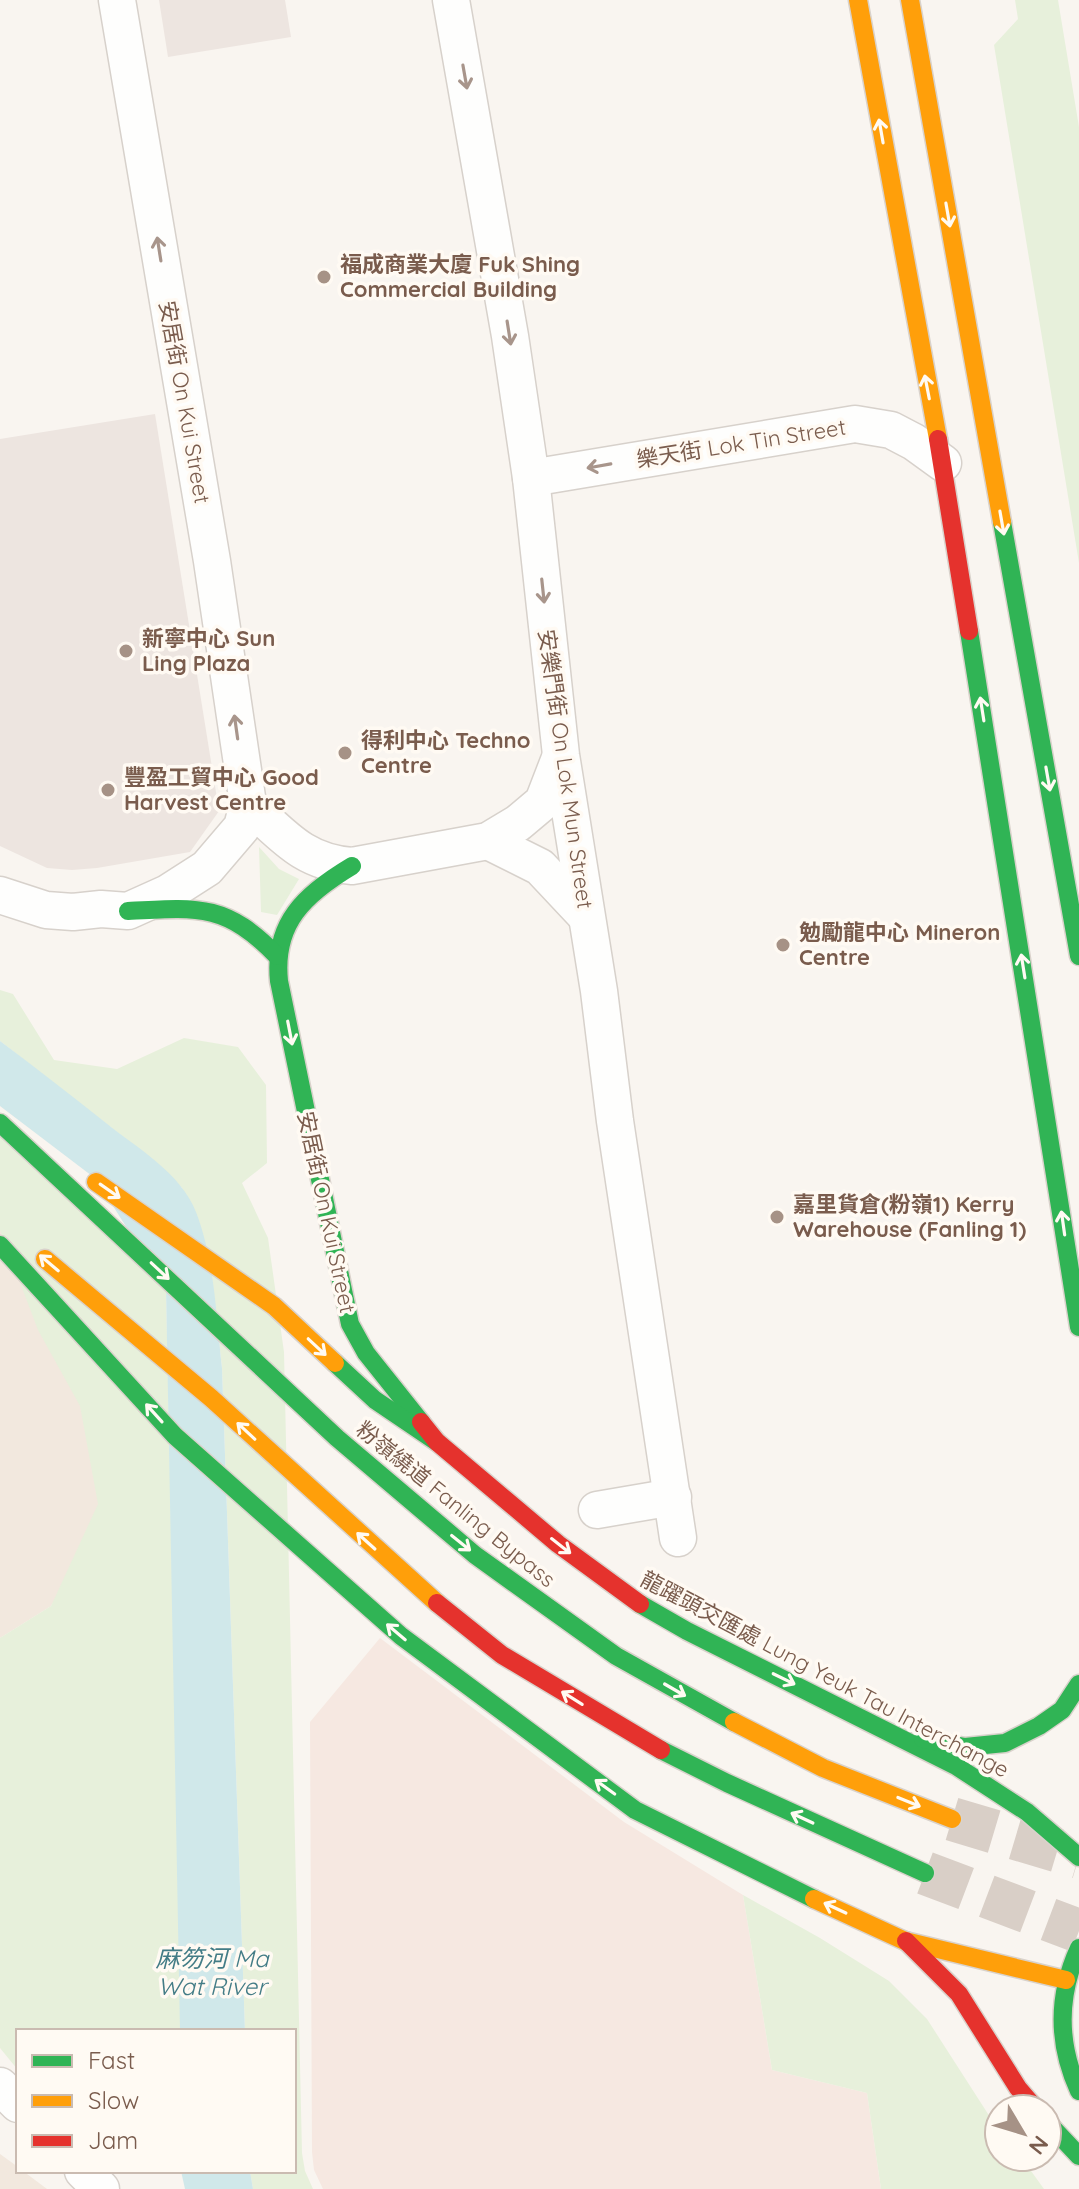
<svg xmlns="http://www.w3.org/2000/svg" width="1079" height="2189" viewBox="0 0 1079 2189" font-family="Quicksand,'Noto Sans SC',sans-serif">
<style>
.residential{fill:#f2e8de}
.commercial{fill:#f6e8e1}
.industrial{fill:#ede5e0}
.green{fill:#e7f0db}
.water{fill:#d0e8ea}
.lines{fill:none;stroke-linecap:round;stroke-linejoin:round}
.highway-tunnel{stroke:#d9cfc7;stroke-width:44;stroke-dasharray:44 22;stroke-linecap:butt}
.street-casing{stroke:#d7d1cb;stroke-width:39}
.fast-casing{stroke:#d9d2cb;stroke-width:21}
.slow-casing{stroke:#d9d2cb;stroke-width:21}
.jam-casing{stroke:#d9d2cb;stroke-width:21}
.street{stroke:#fefefd;stroke-width:36}
.fast{stroke:#30b455;stroke-width:18}
.slow{stroke:#ff9f0a;stroke-width:18}
.jam{stroke:#e5322d;stroke-width:18}
.oneway{stroke:#a8958b}
.oneway2{stroke:#fffaf3}
.poi-dot{fill:#a69286;stroke:#fffaf3;stroke-width:3}
.labels{text-anchor:middle;dominant-baseline:central;stroke-width:7;stroke-linejoin:round;paint-order:stroke}
.poi-label{font-size:22px;font-weight:bold;fill:#7a5c4d;stroke:#fffaf3;text-anchor:start}
.street-label{font-size:22px;fill:#7a5c4d;stroke:#fffaf3}
.water-label{font-size:24px;font-style:italic;fill:#437c86;stroke:#fffaf3}
</style>
<rect width="100%" height="100%" fill="#f9f5f0"/>
<!-- residential -->
<g class="residential">
<path d="M0,1165L124,1477L51,1606L0,1638Z"/>
<path d="M0,2154L18,2167V2171H23L47,2189H0Z"/>
</g>
<!-- commercial -->
<path class="commercial" d="M380,1638L624,1822L743,1895L772,2070L867,2093L881,2189H323L314,2170L312,2152L310,1722Z"/>
<!-- industrial -->
<g class="industrial">
<path d="M159,0H285L291,37L168,57Z"/>
<path d="M155,414L219,811L190,852L97,868L72,870L47,868L0,846V439Z"/>
</g>
<!-- green -->
<g class="green">
<path d="M1015,0H1058L1079,127V563L994,45L1018,19Z"/>
<path d="M259,847L279,869L299,879L277,915L261,912Z"/>
<path d="M0,990L13,994L54,1060L117,1069L184,1038L238,1047L266,1085L267,1163L242,1183L268,1238L284,1352L302,2153L305,2171L313,2189H253L250,2171H294V2031H245L222,1368L211,1271L182,1188L158,1164L0,1041Z"/>
<path d="M0,1127L166,1290L181,1987L180,2031H18V2070L0,2048V1638L51,1606L98,1504L80,1406L38,1330L0,1230Z"/>
<path d="M743,1895L820,1938L889,1981L927,2019L999,2131V2157H1021L1044,2189H881L867,2093L772,2070Z"/>
</g>
<!-- water -->
<g class="water">
<path d="M0,1041C36,1068 71,1095 106,1123C137,1148 181,1173 196,1212C215,1262 216,1315 222,1368L245,2031H180L166,1290L96,1179L0,1106Z"/>
<path d="M181,2171H250L253,2189H185Z"/>
</g>
<g class="lines">
<!-- highway-tunnel -->
<g class="highway-tunnel">
<path d="M952,1819L1079,1857"/>
<path d="M925,1873L1079,1931"/>
</g>
<!-- street casing -->
<g class="street-casing">
<g id="street">
<path d="M451,0L510,336L531,478L561,755L599,991L615,1121L678,1538"/>
<path d="M531,478L855,424L891,430L914,442L943,463"/>
<path d="M248,804C283,835 302,862 352,866L488,841L518,823L543,802L560,758"/>
<path d="M488,841L540,867L586,916"/>
<path d="M0,895L46,910L73,912L101,909L128,911L168,893L207,868L242,827L248,804L212,561L117,0"/>
<path d="M597,1510L673,1497"/>
<path d="M0,2086L18,2104"/>
<path d="M83,2171L101,2189"/>
</g>
</g>
<!-- fast casing -->
<g class="fast-casing">
<g id="fast">
<path d="M1002,522L1079,956"/>
<path d="M969,631L1079,1327"/>
<path d="M352,866C305,894 273,923 279,981L350,1324L366,1353L421,1422"/>
<path d="M128,911C197,907 226,903 277,956"/>
<path d="M0,1123L337,1438L475,1555L616,1656L734,1722"/>
<path d="M0,1245L175,1436L401,1636L635,1810L814,1899"/>
<path d="M335,1363L375,1400L437,1442"/>
<path d="M640,1604L687,1631L956,1766L1027,1812L1079,1857"/>
<path d="M923,1739L965,1747L1005,1743L1039,1726L1062,1710L1079,1684"/>
<path d="M661,1750L727,1783L925,1873"/>
<path d="M1079,1948C1057,1996 1057,2043 1079,2091"/>
<path d="M1047,2122L1079,2156"/>
</g>
</g>
<!-- slow casing -->
<g class="slow-casing">
<g id="slow">
<path d="M858,0L938,439"/>
<path d="M910,0L1002,522"/>
<path d="M96,1182L274,1306L335,1363"/>
<path d="M45,1259L211,1398L437,1603"/>
<path d="M734,1722L823,1768L952,1819"/>
<path d="M814,1899L905,1941L1066,1980"/>
</g>
</g>
<!-- jam casing -->
<g class="jam-casing">
<g id="jam">
<path d="M938,439L969,631"/>
<path d="M421,1422L437,1442L558,1544L640,1604"/>
<path d="M437,1603L502,1655L661,1750"/>
<path d="M906,1941L959,1994L1018,2088L1036,2109"/>
</g>
</g>
<!-- street -->
<use href="#street" class="street"/>
<!-- fast -->
<use href="#fast" class="fast"/>
<!-- slow -->
<use href="#slow" class="slow"/>
<!-- jam -->
<use href="#jam" class="jam"/>
</g>
<!-- one-way arrows -->
<defs><path id="oneway-shaft" d="M-6 0H5M1.5-3L5.5 0L1.5 3" fill="none" stroke-width="1.6" stroke-linecap="round" stroke-linejoin="round" transform="scale(2)"/></defs>
<g class="oneway">
<use href="#oneway-shaft" transform="translate(465 77) rotate(80)"/>
<use href="#oneway-shaft" transform="translate(159 249) rotate(-99)"/>
<use href="#oneway-shaft" transform="translate(509 333) rotate(81)"/>
<use href="#oneway-shaft" transform="translate(599 466) rotate(170)"/>
<use href="#oneway-shaft" transform="translate(543 591) rotate(84)"/>
<use href="#oneway-shaft" transform="translate(236 727) rotate(-98)"/>
</g>
<g class="oneway2">
<use href="#oneway-shaft" transform="translate(881 131) rotate(-100)"/>
<use href="#oneway-shaft" transform="translate(948 215) rotate(80)"/>
<use href="#oneway-shaft" transform="translate(927 387) rotate(-101)"/>
<use href="#oneway-shaft" transform="translate(1002 523) rotate(80)"/>
<use href="#oneway-shaft" transform="translate(982 709) rotate(-99)"/>
<use href="#oneway-shaft" transform="translate(1048 779) rotate(80)"/>
<use href="#oneway-shaft" transform="translate(1023 966) rotate(-99)"/>
<use href="#oneway-shaft" transform="translate(290 1033) rotate(79)"/>
<use href="#oneway-shaft" transform="translate(110 1191) rotate(35)"/>
<use href="#oneway-shaft" transform="translate(1063 1223) rotate(-98)"/>
<use href="#oneway-shaft" transform="translate(49 1263) rotate(-140)"/>
<use href="#oneway-shaft" transform="translate(160 1271) rotate(43)"/>
<use href="#oneway-shaft" transform="translate(317 1347) rotate(43)"/>
<use href="#oneway-shaft" transform="translate(154 1413) rotate(-132)"/>
<use href="#oneway-shaft" transform="translate(246 1431) rotate(-137)"/>
<use href="#oneway-shaft" transform="translate(366 1541) rotate(-138)"/>
<use href="#oneway-shaft" transform="translate(461 1543) rotate(39)"/>
<use href="#oneway-shaft" transform="translate(561 1546) rotate(38)"/>
<use href="#oneway-shaft" transform="translate(396 1632) rotate(-140)"/>
<use href="#oneway-shaft" transform="translate(784 1679) rotate(26)"/>
<use href="#oneway-shaft" transform="translate(675 1690) rotate(30)"/>
<use href="#oneway-shaft" transform="translate(572 1698) rotate(-148)"/>
<use href="#oneway-shaft" transform="translate(605 1787) rotate(-144)"/>
<use href="#oneway-shaft" transform="translate(909 1802) rotate(22)"/>
<use href="#oneway-shaft" transform="translate(802 1818) rotate(-155)"/>
<use href="#oneway-shaft" transform="translate(835 1908) rotate(-155)"/>
</g>
<!-- markers -->
<g class="poi-dot">
<circle cx="324" cy="277" r="8"/>
<circle cx="126" cy="651" r="8"/>
<circle cx="345" cy="753" r="8"/>
<circle cx="108" cy="790" r="8"/>
<circle cx="783" cy="945" r="8"/>
<circle cx="777" cy="1217" r="8"/>
</g>
<g class="labels">
<!-- poi labels -->
<g class="poi-label">
<text x="340" y="264">福成商業大廈 Fuk Shing<tspan x="340" dy="25">Commercial Building</tspan></text>
<text x="142" y="638">新寧中心 Sun<tspan x="142" dy="25">Ling Plaza</tspan></text>
<text x="361" y="740">得利中心 Techno<tspan x="361" dy="25">Centre</tspan></text>
<text x="124" y="777">豐盈工貿中心 Good<tspan x="124" dy="25">Harvest Centre</tspan></text>
<text x="799" y="932">勉勵龍中心 Mineron<tspan x="799" dy="25">Centre</tspan></text>
<text x="793" y="1204">嘉里貨倉(粉嶺1) Kerry<tspan x="793" dy="25">Warehouse (Fanling 1)</tspan></text>
</g>
<!-- street labels -->
<g class="street-label">
<text transform="translate(185 402) rotate(80)">安居街 On Kui Street</text>
<text transform="translate(741 443) rotate(-9)">樂天街 Lok Tin Street</text>
<text transform="translate(566 769) rotate(82)">安樂門街 On Lok Mun Street</text>
<text transform="translate(327 1212) rotate(78)">安居街 On Kui Street</text>
<text transform="translate(456 1504) rotate(39)">粉嶺繞道 Fanling Bypass</text>
<text transform="translate(825 1674) rotate(28)">龍躍頭交匯處 Lung Yeuk Tau Interchange</text>
</g>
<!-- water labels -->
<g class="water-label">
<text x="212" y="1958">麻笏河 Ma<tspan x="212" dy="28">Wat River</tspan></text>
</g>
</g>
<!-- legend -->
<rect x="16" y="2029" width="280" height="144" fill="#fffaf3" stroke="#cabbb1" stroke-width="2"/>
<rect x="32" y="2055" width="40" height="12" fill="#30b455" stroke="#cabbb1" stroke-width="2"/>
<text x="88" y="2069" font-size="24" fill="#7a5c4d">Fast</text>
<rect x="32" y="2095" width="40" height="12" fill="#ff9f0a" stroke="#cabbb1" stroke-width="2"/>
<text x="88" y="2109" font-size="24" fill="#7a5c4d">Slow</text>
<rect x="32" y="2135" width="40" height="12" fill="#e5322d" stroke="#cabbb1" stroke-width="2"/>
<text x="88" y="2149" font-size="24" fill="#7a5c4d">Jam</text>
<!-- north arrow -->
<g transform="translate(1023 2133) rotate(128)"><circle r="38" fill="#fffaf3" stroke="#cabbb1" stroke-width="2"/>
<path d="M0-6L14 30L0 20L-14 30Z" fill="#a69286"/>
<text y="-12" font-size="22" font-weight="bold" text-anchor="middle" fill="#7a5c4d">N</text>
</g>
</svg>
